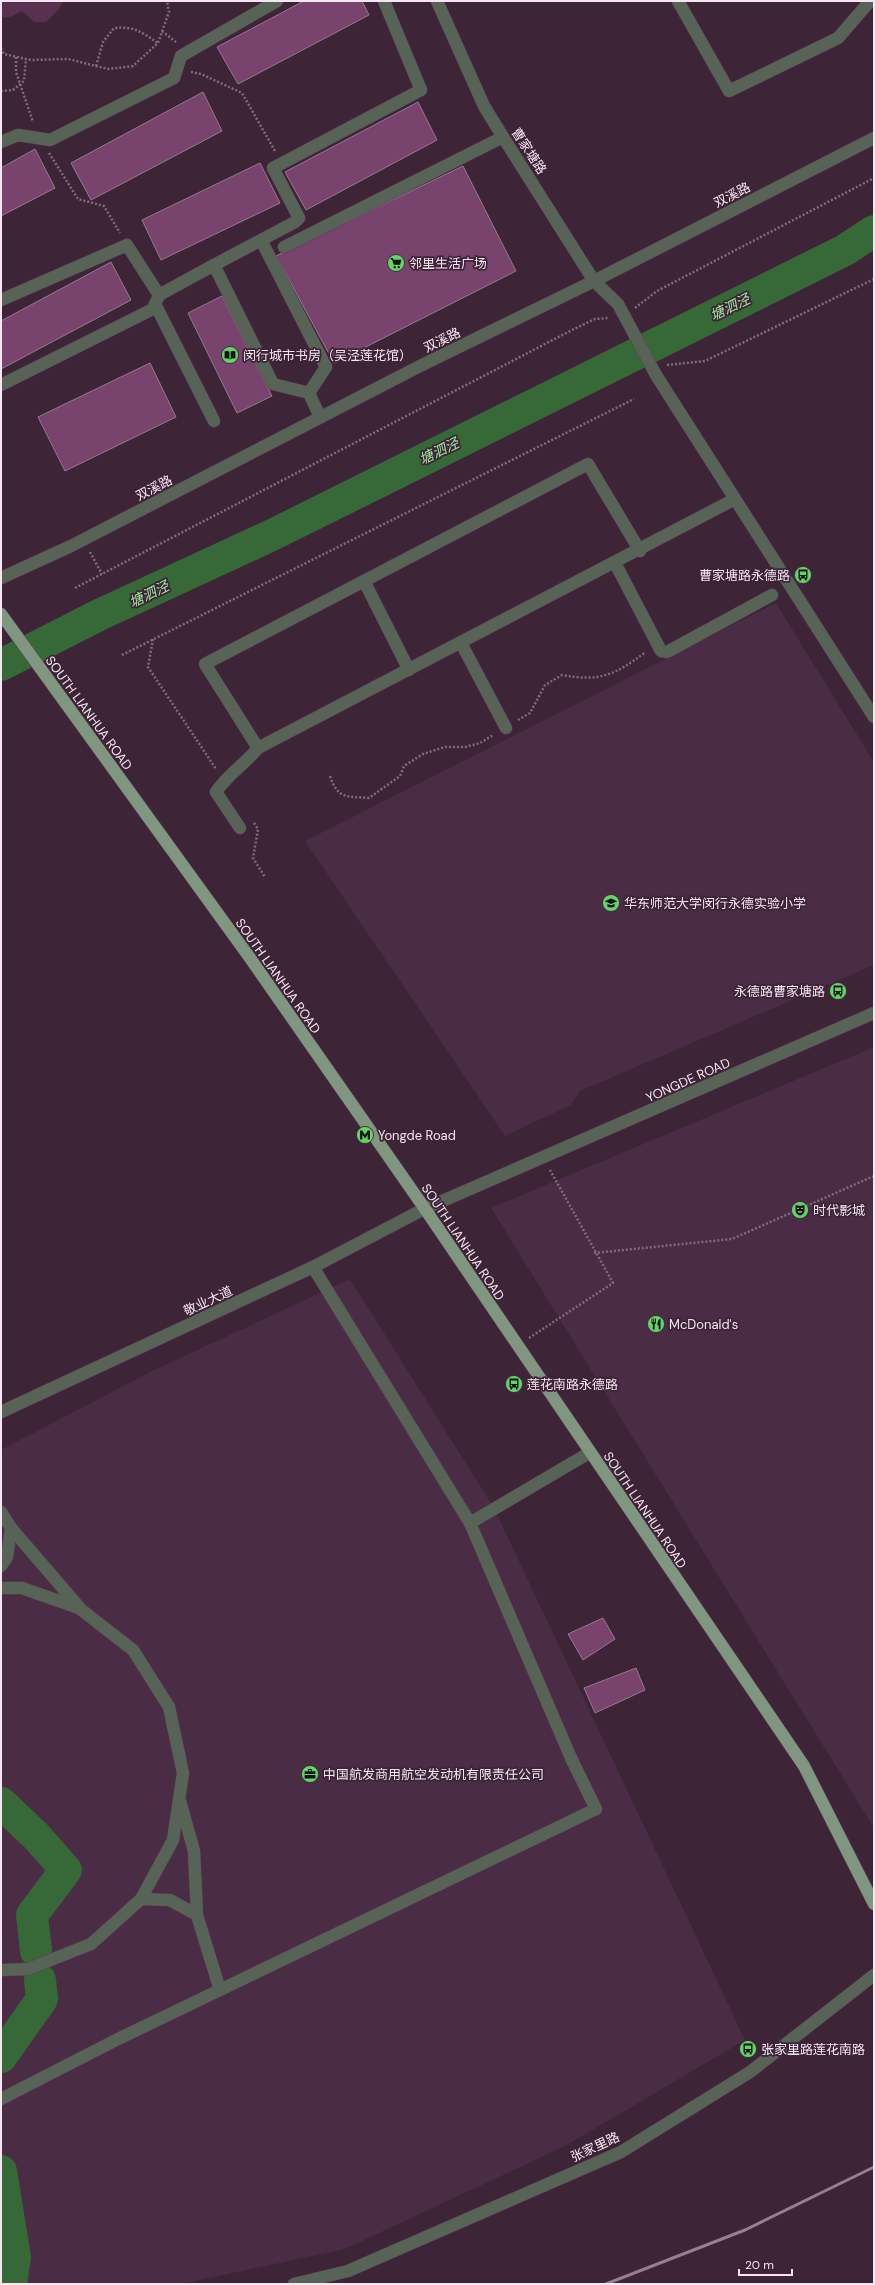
<svg xmlns="http://www.w3.org/2000/svg" width="875" height="2285" viewBox="0 0 875 2285" font-family="'DM Sans','Noto Sans SC',sans-serif">
<style>
.built{fill:#4a2c44}
.green{fill:#583050}
.lines{fill:none;stroke-linecap:round;stroke-linejoin:round}
.river{stroke:#376838;stroke-width:32}
.building{fill:#78436d;stroke:#977990}
.minor-casing{stroke:#5b4355;stroke-width:13}
.major-casing{stroke:#5b4355;stroke-width:13}
.path{stroke:#816b7c;stroke-width:2.5;stroke-dasharray:2 2;stroke-linecap:butt}
.minor{stroke:#586357;stroke-width:12}
.major{stroke:#809680;stroke-width:12}
.rail{stroke:#958090;stroke-width:3}
.labels{text-anchor:middle;dominant-baseline:central;stroke-width:3.5;stroke-linejoin:round;paint-order:stroke}
.street-label{font-size:13px;fill:#f6e5f2;stroke:#3d2437}
.poi-label{font-size:13px;fill:#f6e5f2;stroke:#3d2437;text-anchor:start}
.water-label{font-size:14px;font-style:italic;fill:#a0e9a0;stroke:#3d2437}
</style>
<rect width="100%" height="100%" fill="#3d2437"/>
<!-- built -->
<g class="built">
<path d="M776,603L874,762V965L580,1091L571,1105L505,1136L305,841Z"/>
<path d="M874,1047V1828L491,1208Z"/>
<path d="M350,1279L494,1508L745,2040L567,2145L345,2249L181,2284H1V1450L152,1371Z"/>
</g>
<!-- green -->
<path class="green" d="M4,1H63L59,9L46,22H34L22,11L10,17L1,18V2Z"/>
<g class="lines">
<!-- river -->
<g class="river">
<path d="M1,665L99,615L272,535L845,250L874,231"/>
<path d="M1,1803L36,1836L66,1870L32,1915L36,1951"/>
<path d="M1,2057L42,1999L40,1980"/>
<path d="M1,2171L15,2257L11,2284"/>
</g>
</g>
<!-- building -->
<g class="building">
<path d="M304,1H362L369,15L238,84L217,47Z"/>
<path d="M203,92L222,131L91,200L71,163Z"/>
<path d="M418,102L437,140L306,210L285,172Z"/>
<path d="M35,149L55,188L1,216V168Z"/>
<path d="M260,163L280,203L161,260L142,220Z"/>
<path d="M463,166L516,271L334,363L276,256Z"/>
<path d="M111,262L131,300L1,369V321Z"/>
<path d="M222,296L272,396L237,413L188,313Z"/>
<path d="M150,363L176,417L65,471L38,417Z"/>
<path d="M603,1618L615,1639L583,1660L568,1634Z"/>
<path d="M636,1668L645,1690L595,1713L584,1688Z"/>
</g>
<g class="lines">
<!-- minor casing -->
<g class="minor-casing">
<g id="minor">
<path d="M437,1L484,106L503,137L594,281L618,304L656,375L874,717"/>
<path d="M678,1L729,91L838,38L870,1"/>
<path d="M1,142L18,135L50,140L174,78L181,56L277,1"/>
<path d="M261,240L326,367L309,393"/>
<path d="M284,247L503,137"/>
<path d="M214,265L295,222L299,218L273,168L421,90L384,1"/>
<path d="M1,300L127,245L159,295L214,265L273,384L309,393L320,417"/>
<path d="M155,304L214,421"/>
<path d="M1,385L153,309L159,295"/>
<path d="M615,563L661,651L667,652L772,595"/>
<path d="M1,578L71,546L420,366L594,281L874,138"/>
<path d="M364,581L409,670"/>
<path d="M461,643L506,728"/>
<path d="M258,748L205,664L588,464L640,551"/>
<path d="M240,828L216,792C227,775 245,764 258,748L735,499"/>
<path d="M313,1267L470,1523L589,1453"/>
<path d="M1,1412L313,1267L424,1209L874,1013"/>
<path d="M1,1512L11,1528L79,1607"/>
<path d="M1,1566L7,1557L11,1528"/>
<path d="M1,1588H22L79,1608L133,1650L169,1707L183,1773L173,1840L141,1899L91,1944L28,1969L1,1970"/>
<path d="M180,1801L194,1851L197,1915L220,1990"/>
<path d="M141,1899L170,1900L197,1915"/>
<path d="M1,2099L118,2039L596,1809L571,1758L470,1523"/>
<path d="M294,2284L348,2271L621,2152L750,2072L874,1975"/>
</g>
</g>
<!-- major casing -->
<g class="major-casing">
<path id="major" d="M1,614L250,958L423,1206L804,1766L874,1904"/>
</g>
<!-- path -->
<g class="path">
<path d="M162,31L176,42"/>
<path d="M1,48L4,54L31,60L68,59L108,69L133,66L158,43L169,12L167,1"/>
<path d="M16,57V72L33,122"/>
<path d="M96,66L103,42L114,28C135,26 141,32 158,43"/>
<path d="M191,72L201,74L242,93L275,151"/>
<path d="M1,91L13,90L24,81L26,59"/>
<path d="M49,153L78,199L104,206L120,233"/>
<path d="M635,308L657,291L874,178"/>
<path d="M667,365L705,361L874,279"/>
<path d="M90,552L102,574"/>
<path d="M75,588L572,330L595,319L609,318"/>
<path d="M153,639L148,667L216,769"/>
<path d="M122,655L634,399"/>
<path d="M518,720L530,713L545,685L562,675C601,682 614,675 646,652"/>
<path d="M330,776C338,800 347,796 369,798L400,776L404,766L423,754L445,747H465L480,743L493,735"/>
<path d="M254,823L258,829L253,858L265,877"/>
<path d="M594,1253L732,1239L874,1176"/>
<path d="M529,1338L613,1283L550,1170"/>
</g>
<!-- minor -->
<use href="#minor" class="minor"/>
<!-- major -->
<use href="#major" class="major"/>
<!-- rail -->
<path class="rail" d="M606,2284L745,2230L874,2167"/>
</g>
<!-- icons -->
<defs>
<g id="supermarket-disc" transform="scale(0.9)"><circle r="9.5" fill="#63d468" stroke="#3d2437"/><path d="M-6-5.5h2.5l.6 2H6L4.5 2H-2.5L-4.4-4H-6ZM-1.5 3.2a1.3 1.3 0 1 0 .1 0ZM3 3.2a1.3 1.3 0 1 0 .1 0Z" fill="#111"/></g>
<g id="library-disc" transform="scale(0.9)"><circle r="9.5" fill="#63d468" stroke="#3d2437"/><path d="M-6-4Q-3-5.5-.7-3.5V5Q-3 3-6 4ZM6-4Q3-5.5 .7-3.5V5Q3 3 6 4Z" fill="#111"/></g>
<g id="bus-disc" transform="scale(0.9)"><circle r="9.5" fill="#63d468" stroke="#3d2437"/><path d="M-5-6H5V4H4V6H2V4H-2V6H-4V4H-5ZM-3.5-4V0h7V-4ZM-3.5 1.2v1.5H-2V1.2ZM2 1.2v1.5H3.5V1.2Z" fill="#111"/></g>
<g id="school-disc" transform="scale(0.9)"><circle r="9.5" fill="#63d468" stroke="#3d2437"/><path d="M0-5L7-2L0 1L-7-2ZM-4 1L0 2.5L4 1V4Q0 6-4 4Z" fill="#111"/></g>
<g id="metro-disc" transform="scale(0.9)"><circle r="9.5" fill="#63d468" stroke="#3d2437"/><path d="M-5.5 5V-5H-3L0 0L3-5H5.5V5H3V-.5L0 4L-3-.5V5Z" fill="#111"/></g>
<g id="theatre-disc" transform="scale(0.9)"><circle r="9.5" fill="#63d468" stroke="#3d2437"/><path d="M-5-5.5Q0-4 5-5.5V0Q5 5 0 6Q-5 5-5 0ZM-3.3-2.5H-1v1.5H-3.3ZM1-2.5H3.3v1.5H1ZM-2.8 1Q0 5.5 2.8 1Z" fill="#111"/></g>
<g id="restaurant-disc" transform="scale(0.9)"><circle r="9.5" fill="#63d468" stroke="#3d2437"/><path d="M-5-6h1v4h1v-4h1v4h1v-4h1v5L-1.5 .5V6h-2V.5L-5-1ZM5-6V6H3V1.5H1.5Q1.5-4 5-6Z" fill="#111"/></g>
<g id="office-disc" transform="scale(0.9)"><circle r="9.5" fill="#63d468" stroke="#3d2437"/><path d="M-6-3h4V-5.5h4V-3h4V5H-6ZM-1-4.5V-3h2v-1.5ZM-6 0V1H6V0Z" fill="#111"/></g>
</defs>
<g fill-rule="evenodd">
<use href="#supermarket-disc" x="396" y="263"/>
<use href="#library-disc" x="230" y="355"/>
<use href="#bus-disc" x="803" y="575"/>
<use href="#school-disc" x="611" y="903"/>
<use href="#bus-disc" x="838" y="991"/>
<use href="#metro-disc" x="365" y="1135"/>
<use href="#theatre-disc" x="800" y="1210"/>
<use href="#restaurant-disc" x="656" y="1324"/>
<use href="#bus-disc" x="514" y="1384"/>
<use href="#office-disc" x="310" y="1774"/>
<use href="#bus-disc" x="748" y="2049"/>
</g>
<g class="labels">
<!-- street labels -->
<g class="street-label">
<text transform="translate(529 151) rotate(57)">曹家塘路</text>
<text transform="translate(732 195) rotate(-27)">双溪路</text>
<text transform="translate(442 340) rotate(-26)">双溪路</text>
<text transform="translate(154 488) rotate(-27)">双溪路</text>
<text transform="translate(89 713) rotate(54)">SOUTH LIANHUA ROAD</text>
<text transform="translate(278 976) rotate(55)">SOUTH LIANHUA ROAD</text>
<text transform="translate(688 1080) rotate(-24)">YONGDE ROAD</text>
<text transform="translate(463 1242) rotate(56)">SOUTH LIANHUA ROAD</text>
<text transform="translate(208 1301) rotate(-25)">敬业大道</text>
<text transform="translate(645 1510) rotate(56)">SOUTH LIANHUA ROAD</text>
<text transform="translate(595 2147) rotate(-25)">张家里路</text>
</g>
<!-- poi labels -->
<g class="poi-label">
<text x="409" y="263">邻里生活广场</text>
<text x="243" y="355">闵行城市书房（吴泾莲花馆）</text>
<text x="790" y="575" text-anchor="end">曹家塘路永德路</text>
<text x="624" y="903">华东师范大学闵行永德实验小学</text>
<text x="825" y="991" text-anchor="end">永德路曹家塘路</text>
<text x="378" y="1135">Yongde Road</text>
<text x="813" y="1210">时代影城</text>
<text x="669" y="1324">McDonald's</text>
<text x="527" y="1384">莲花南路永德路</text>
<text x="323" y="1774">中国航发商用航空发动机有限责任公司</text>
<text x="761" y="2049">张家里路莲花南路</text>
</g>
<!-- water labels -->
<g class="water-label">
<text transform="translate(730 307) rotate(-26)">塘泗泾</text>
<text transform="translate(439 451) rotate(-26)">塘泗泾</text>
<text transform="translate(149 594) rotate(-26)">塘泗泾</text>
</g>
</g>
<!-- border -->
<rect width="875" height="2285" fill="none" stroke="#f6e5f2" stroke-width="4"/>
<!-- scale -->
<path d="M739 2269v6h53v-6" fill="none" stroke="#f6e5f2" stroke-width="2"/>
<text x="745" y="2269" font-size="12" fill="#f6e5f2" stroke="#3d2437" stroke-width="3" paint-order="stroke">20 m</text>
</svg>
